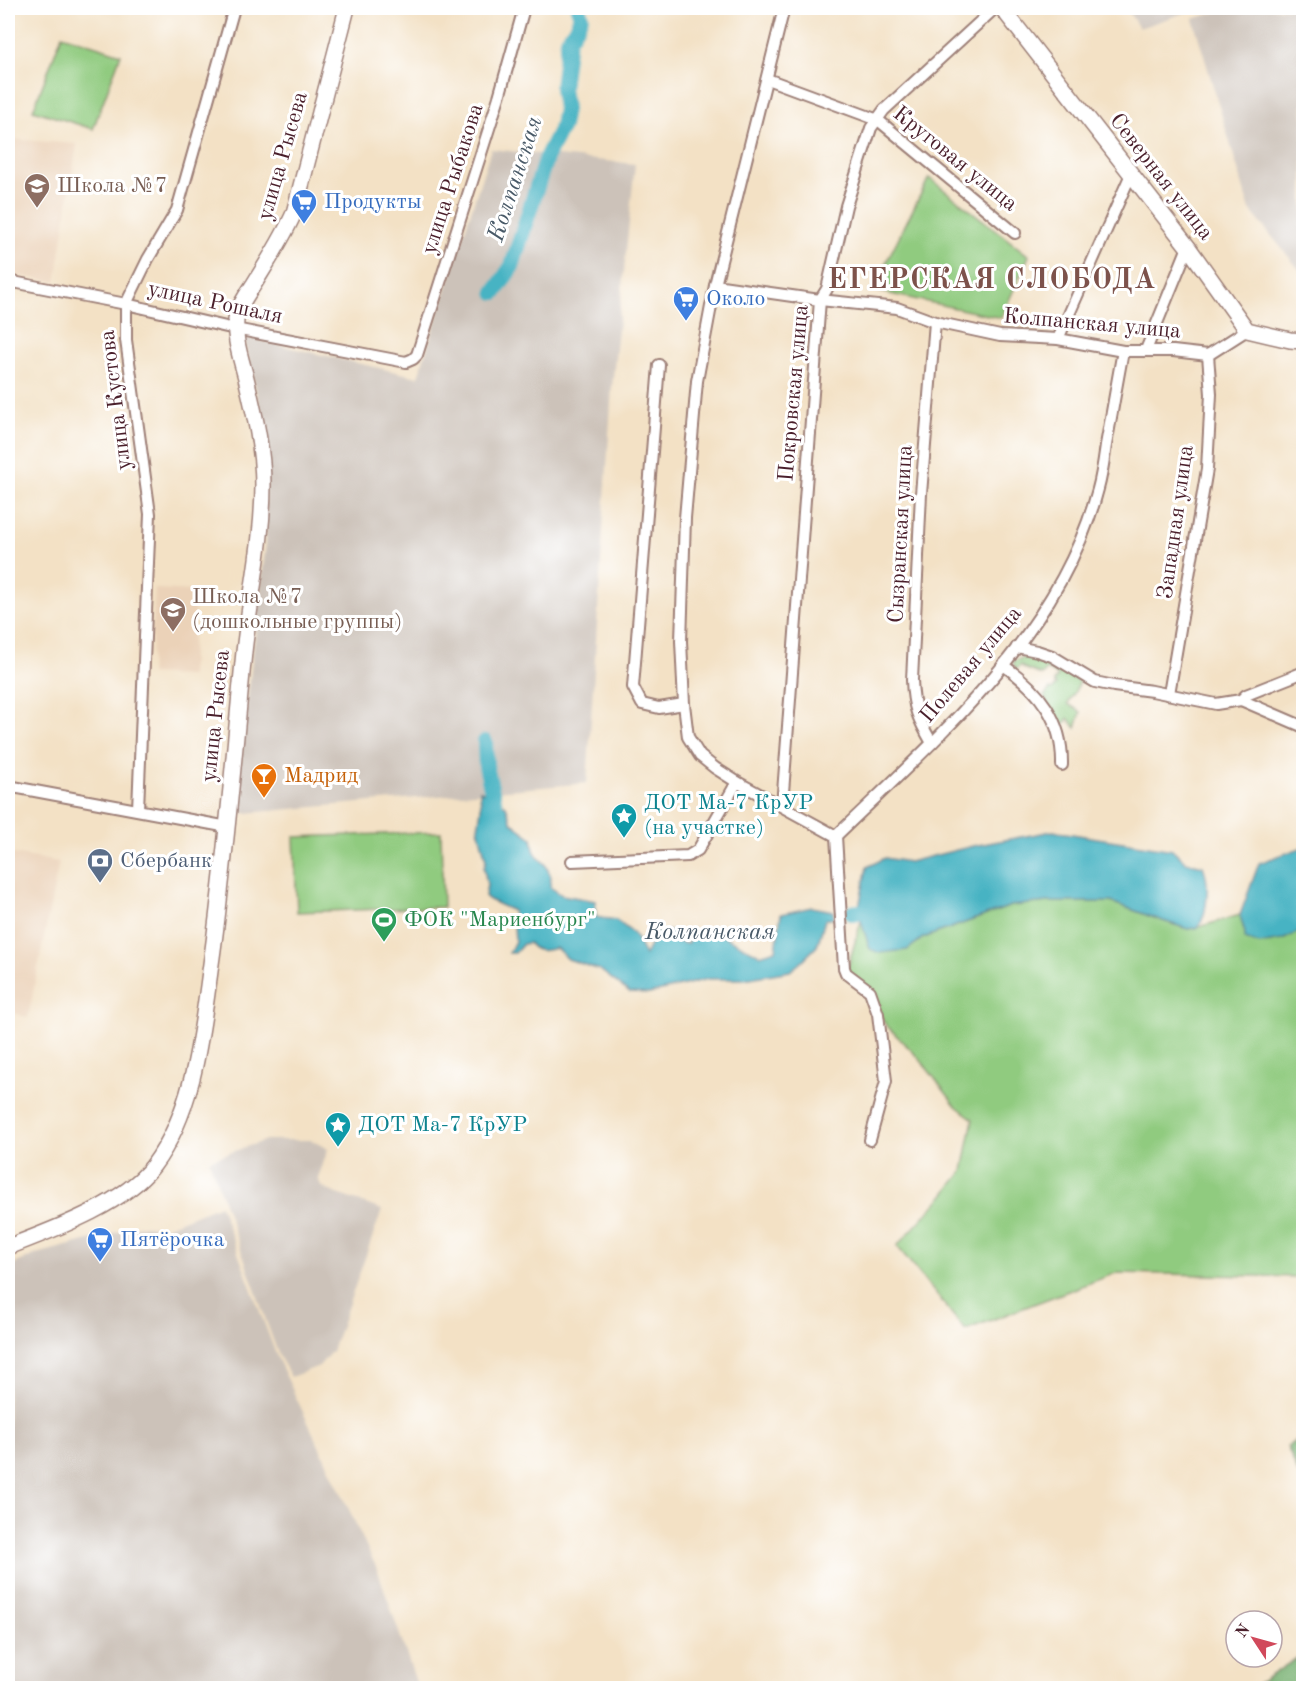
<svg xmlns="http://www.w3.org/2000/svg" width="1311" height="1696" viewBox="0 0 1311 1696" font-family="'Old Standard TT',serif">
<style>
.built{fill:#ebd2b8}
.industrial{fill:#ccc2b9}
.green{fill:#90cb7f;stroke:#6d7555;stroke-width:1.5}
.forest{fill:#74af6e;stroke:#5f674c;stroke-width:1.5}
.water{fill:#47b3c3;stroke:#486977;stroke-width:1.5}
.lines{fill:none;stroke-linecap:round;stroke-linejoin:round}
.river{stroke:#47b3c3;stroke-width:16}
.street-casing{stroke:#9e8078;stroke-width:14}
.secondary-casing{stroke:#9e8078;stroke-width:18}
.street{stroke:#fff;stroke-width:10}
.secondary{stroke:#fff;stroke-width:15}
.labels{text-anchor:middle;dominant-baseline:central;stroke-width:6;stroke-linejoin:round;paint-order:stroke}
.street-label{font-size:22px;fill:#4a1f2b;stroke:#fff}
.education-label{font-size:22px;fill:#785e54;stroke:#fff;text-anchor:start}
.shop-label{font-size:22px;fill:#366cbe;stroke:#fff;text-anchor:start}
.food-label{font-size:22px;fill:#c56008;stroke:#fff;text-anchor:start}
.culture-label{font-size:22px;fill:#0d838f;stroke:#fff;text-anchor:start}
.service-label{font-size:22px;fill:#4e5e75;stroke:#fff;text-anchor:start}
.leisure-label{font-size:22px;fill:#27864d;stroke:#fff;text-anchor:start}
.water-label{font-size:24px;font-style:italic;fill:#495a68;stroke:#fff}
.district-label{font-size:28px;font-weight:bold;letter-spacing:1.5px;fill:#7d524b;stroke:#fff}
</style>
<rect width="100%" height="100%" fill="#fff"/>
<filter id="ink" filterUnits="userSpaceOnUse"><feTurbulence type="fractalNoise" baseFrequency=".0167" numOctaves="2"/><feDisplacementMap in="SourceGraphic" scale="12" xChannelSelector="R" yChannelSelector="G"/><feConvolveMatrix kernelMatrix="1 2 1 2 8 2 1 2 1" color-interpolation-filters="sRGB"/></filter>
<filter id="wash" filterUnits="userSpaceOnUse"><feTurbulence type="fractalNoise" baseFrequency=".008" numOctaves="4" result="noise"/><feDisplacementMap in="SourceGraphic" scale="24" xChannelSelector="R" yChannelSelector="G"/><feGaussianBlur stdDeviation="1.35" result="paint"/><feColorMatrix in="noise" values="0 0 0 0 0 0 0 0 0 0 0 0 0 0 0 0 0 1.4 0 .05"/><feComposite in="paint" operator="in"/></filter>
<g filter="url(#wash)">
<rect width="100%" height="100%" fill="#f3e1c5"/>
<!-- built -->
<g class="built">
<path d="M8,139L77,144L56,282L8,274Z"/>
<path d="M155,589L195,591L191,676L150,674Z"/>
<path d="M8,853L59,862L28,1018L8,1011Z"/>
</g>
<!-- industrial -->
<g class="industrial">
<path d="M1126,8H1199L1139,28Z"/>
<path d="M1228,8H1303V274L1250,210L1193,19Z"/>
<path d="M491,149L635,164L612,387L587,783L234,814L266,543L265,431L244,337L418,377Z"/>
<path d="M266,1140H311L328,1149L318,1178L321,1186L332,1192L382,1210L332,1351L319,1366L291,1377L279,1356L268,1326L209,1160Z"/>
<path d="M220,1205L277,1357L378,1571L418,1688H8V1267L37,1254L144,1225L165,1227Z"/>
</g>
<!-- green -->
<g class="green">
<path d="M62,35L121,54L93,129L33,110Z"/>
<path d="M929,178L1029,256L1001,318L872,290Z"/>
<path d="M1026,657L1045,660L1080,682L1068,704L1081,712L1076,728L1068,718L1061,729L1044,696L1050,689L1052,690L1056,685L1054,682L1058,676L1047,669L1042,675L1024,668L1021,665L1017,669H1015L1013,661Z"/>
<path d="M441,832L443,907L297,912L294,837Z"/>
<path d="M1047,902H1111L1163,921L1188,929L1199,927L1240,915L1245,933L1282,940L1303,930V1277L1116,1273L965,1330L897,1246L943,1196L963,1171L973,1119L956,1106L919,1058L886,1025L878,1014L870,991L846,973L861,921L870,948L907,950L923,938L1011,906Z"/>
</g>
<!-- forest -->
<g class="forest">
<path d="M1303,1437V1485L1287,1446Z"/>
<path d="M1303,1654V1688H1252Z"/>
</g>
<!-- water -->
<g class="water">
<path d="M480,790L506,806L512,823L532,838L534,850L538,857L545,864L551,877L550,887L562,895L595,901L596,917L616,920L634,934L645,955L657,932L671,931L673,940L687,944L692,935L709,929L760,955L776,950L781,914L812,907L833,911L834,917L825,920L817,946L800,963L790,971L744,979H708L649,994L630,993L600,970L568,959L556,948C546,951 535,953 529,943L523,944L515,953H509L515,941L513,911C506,907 489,902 485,896L487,885L484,868L486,860L478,828L481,809Z"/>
<path d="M1053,831L1173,850L1186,862L1203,866C1210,883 1208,910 1199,927L1188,929L1163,921L1111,902H1047L1011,906L923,938L907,950L879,953L870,949L858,912L867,867L885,858L909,862L973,846Z"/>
<path d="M1303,847V930L1282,940L1259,944L1245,939V933L1240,915L1259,863Z"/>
</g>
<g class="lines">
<!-- river -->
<g class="river">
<path d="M495,292L512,266L546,158L562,126L565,109L562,88L568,40L577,26L581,16L578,8"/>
<path d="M485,742L486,766L499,822"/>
<path d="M852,913L880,909"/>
</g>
</g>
</g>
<g filter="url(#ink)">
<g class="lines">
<!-- street casing -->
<g class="street-casing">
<g id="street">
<path d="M784,8L715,285L697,381L685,518L681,641L684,704L688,737L700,756L715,768L737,782L836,836"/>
<path d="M767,79L878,120L1015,233"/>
<path d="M8,281L126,304L235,329L406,362L413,359L417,355L499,97L524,8"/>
<path d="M715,285L820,300L897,308L935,322L1000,336L1058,339L1123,351H1173L1208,355L1247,330"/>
<path d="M1058,339L1131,174"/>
<path d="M1146,350L1188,247"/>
<path d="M659,365L633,687L642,704L659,708L684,704"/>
<path d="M1017,647L1037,651L1052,656L1095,682L1114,686L1152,691L1216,704L1241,700L1246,695L1304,672"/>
<path d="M1003,665C1039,690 1063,720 1062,765"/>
<path d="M1169,694L1207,469L1211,394L1208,355"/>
<path d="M1241,700L1304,727"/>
<path d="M932,743C918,719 913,708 912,680L921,494L935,322"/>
<path d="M8,786L228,827"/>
<path d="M782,806L820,300L827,289L846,206L871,128L884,110L995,8"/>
<path d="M138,809L150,514L126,340V304L148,259L177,210L234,8"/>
<path d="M836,836C939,736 1060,634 1098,489C1102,475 1104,459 1106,445C1112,413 1117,382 1123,351"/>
<path d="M836,836L844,968L846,973L870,991L878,1014L886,1081L870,1140"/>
<path d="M572,861L688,856L698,850L737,782"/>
</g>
</g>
<!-- secondary casing -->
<g class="secondary-casing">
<g id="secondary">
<path d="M1002,8L1188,247L1247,330L1290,340L1304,341"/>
<path d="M8,1247C52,1230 123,1205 153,1166C196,1109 202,1026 212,957C226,855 234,754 244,652C250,596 263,541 263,485C263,450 255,416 247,382C242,361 232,336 237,314C240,304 248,293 254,284C268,261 283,238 294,213L347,8"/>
</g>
</g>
<!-- street -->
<use href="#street" class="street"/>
<!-- secondary -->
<use href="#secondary" class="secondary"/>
</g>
</g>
<!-- icons -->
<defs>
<g id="school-pin" transform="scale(1.35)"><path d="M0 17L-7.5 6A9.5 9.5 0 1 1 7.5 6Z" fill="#8d6e63" stroke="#fff"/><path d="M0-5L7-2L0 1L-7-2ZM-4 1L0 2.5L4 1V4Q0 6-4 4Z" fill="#fff"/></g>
<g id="supermarket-pin" transform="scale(1.35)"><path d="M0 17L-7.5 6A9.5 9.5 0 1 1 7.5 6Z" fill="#3f7fe0" stroke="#fff"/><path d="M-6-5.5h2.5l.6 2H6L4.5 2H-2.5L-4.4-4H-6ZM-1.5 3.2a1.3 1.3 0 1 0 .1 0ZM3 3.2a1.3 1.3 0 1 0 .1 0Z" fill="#fff"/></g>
<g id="bar-pin" transform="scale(1.35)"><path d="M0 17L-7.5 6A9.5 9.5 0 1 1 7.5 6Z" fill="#e8710a" stroke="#fff"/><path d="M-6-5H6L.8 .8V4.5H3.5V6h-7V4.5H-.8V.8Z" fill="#fff"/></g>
<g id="sight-pin" transform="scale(1.35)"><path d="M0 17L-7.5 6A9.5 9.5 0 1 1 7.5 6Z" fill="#0f9aa8" stroke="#fff"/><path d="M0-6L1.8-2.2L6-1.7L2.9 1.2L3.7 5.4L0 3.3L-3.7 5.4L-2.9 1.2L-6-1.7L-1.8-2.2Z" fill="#fff"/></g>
<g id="bank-pin" transform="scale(1.35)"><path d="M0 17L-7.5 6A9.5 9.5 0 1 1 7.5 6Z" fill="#5c6f8a" stroke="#fff"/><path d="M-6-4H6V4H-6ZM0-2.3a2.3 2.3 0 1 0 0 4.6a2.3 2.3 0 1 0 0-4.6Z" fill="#fff"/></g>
<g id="stadium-pin" transform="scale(1.35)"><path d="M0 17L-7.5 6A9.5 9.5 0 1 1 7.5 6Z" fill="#2e9e5b" stroke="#fff"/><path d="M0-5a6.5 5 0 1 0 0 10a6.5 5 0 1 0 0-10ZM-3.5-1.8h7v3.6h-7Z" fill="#fff"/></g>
</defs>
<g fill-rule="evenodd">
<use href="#school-pin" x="37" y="186"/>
<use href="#supermarket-pin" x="304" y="202"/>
<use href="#supermarket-pin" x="686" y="299"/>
<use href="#school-pin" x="173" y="610"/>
<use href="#bar-pin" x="264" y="776"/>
<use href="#sight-pin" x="624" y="816"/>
<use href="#bank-pin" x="100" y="861"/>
<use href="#stadium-pin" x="384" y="920"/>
<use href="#sight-pin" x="338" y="1125"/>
<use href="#supermarket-pin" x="100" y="1240"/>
</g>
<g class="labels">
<!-- street labels -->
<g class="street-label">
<text transform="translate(283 156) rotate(-74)">улица Рысева</text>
<text transform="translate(955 159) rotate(39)">Круговая улица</text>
<text transform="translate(1161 177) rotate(52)">Северная улица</text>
<text transform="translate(453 179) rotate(-72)">улица Рыбакова</text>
<text transform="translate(215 303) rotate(12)">улица Рошаля</text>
<text transform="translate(1092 324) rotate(5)">Колпанская улица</text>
<text transform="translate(794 393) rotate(-85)">Покровская улица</text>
<text transform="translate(116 400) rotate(-97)">улица Кустова</text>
<text transform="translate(1176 522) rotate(-82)">Западная улица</text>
<text transform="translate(901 534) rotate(-87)">Сызранская улица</text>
<text transform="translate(971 665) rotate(-50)">Полевая улица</text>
<text transform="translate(216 716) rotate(-84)">улица Рысева</text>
</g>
<!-- education labels -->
<g class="education-label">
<text x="57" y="186">Школа №7</text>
<text x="192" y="597">Школа №7<tspan x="192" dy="25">(дошкольные группы)</tspan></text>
</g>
<!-- shop labels -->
<g class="shop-label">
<text x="324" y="202">Продукты</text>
<text x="706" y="299">Около</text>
<text x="120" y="1240">Пятёрочка</text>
</g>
<!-- food labels -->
<g class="food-label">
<text x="284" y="776">Мадрид</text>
</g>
<!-- culture labels -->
<g class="culture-label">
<text x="644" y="803">ДОТ Ма-7 КрУР<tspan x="644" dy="25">(на участке)</tspan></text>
<text x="358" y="1125">ДОТ Ма-7 КрУР</text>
</g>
<!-- service labels -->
<g class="service-label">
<text x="120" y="861">Сбербанк</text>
</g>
<!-- leisure labels -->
<g class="leisure-label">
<text x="404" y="920">ФОК "Мариенбург"</text>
</g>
<!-- water labels -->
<g class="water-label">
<text transform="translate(516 179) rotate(-72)">Колпанская</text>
<text x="710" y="933">Колпанская</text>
</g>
<!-- district labels -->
<g class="district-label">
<text x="992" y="281">ЕГЕРСКАЯ СЛОБОДА</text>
</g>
</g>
<!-- margin -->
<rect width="1311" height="1696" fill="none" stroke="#fff" stroke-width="30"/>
<!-- north arrow -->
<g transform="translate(1254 1639) rotate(306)"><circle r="28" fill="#ffffff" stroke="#b7a5aa" stroke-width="1.5"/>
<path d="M0-4.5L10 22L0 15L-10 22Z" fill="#d1495b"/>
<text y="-9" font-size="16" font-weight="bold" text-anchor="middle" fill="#4a1f2b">N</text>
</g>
</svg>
